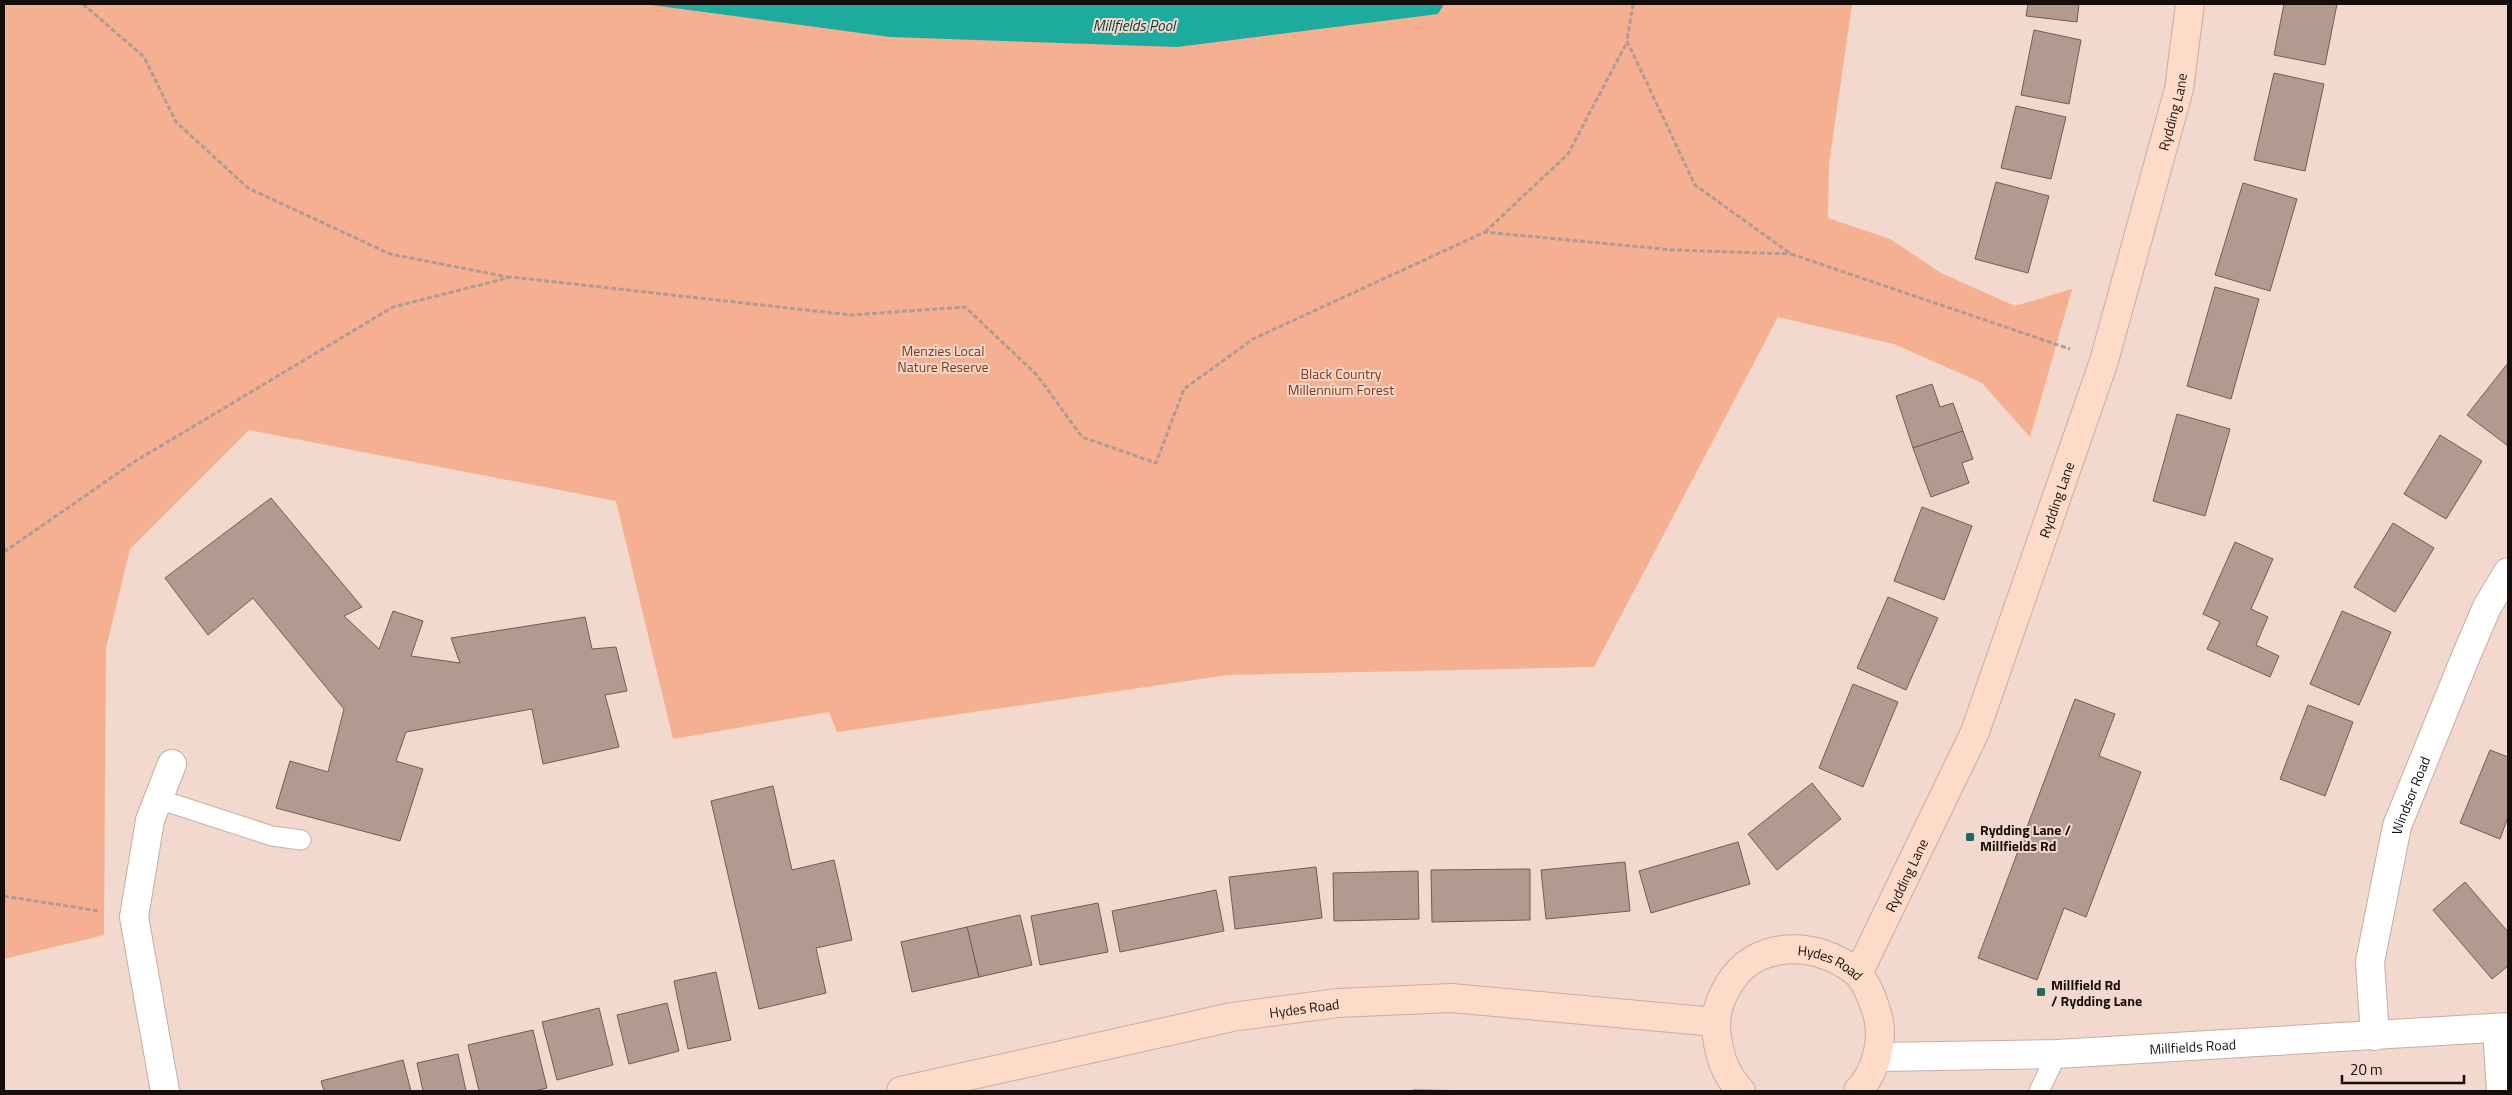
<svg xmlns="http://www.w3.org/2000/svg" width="2512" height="1095" viewBox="0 0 2512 1095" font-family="'Titillium Web',sans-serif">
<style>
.green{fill:#f5b092}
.water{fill:#1dab9e}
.building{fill:#b29a90;stroke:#725d53}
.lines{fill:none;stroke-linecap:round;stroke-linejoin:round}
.lane-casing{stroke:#c6aea4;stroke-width:21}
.street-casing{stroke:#c6aea4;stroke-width:30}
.secondary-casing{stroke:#c6aea4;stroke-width:30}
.path{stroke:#af9b92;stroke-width:3;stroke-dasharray:5 2.5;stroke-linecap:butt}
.lane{stroke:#fff;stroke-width:19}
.street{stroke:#fff;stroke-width:28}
.secondary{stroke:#fedac9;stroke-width:28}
.poi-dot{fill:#1e6860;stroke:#f2d8cd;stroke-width:2}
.labels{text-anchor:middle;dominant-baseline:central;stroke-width:4;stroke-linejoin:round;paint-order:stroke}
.street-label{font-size:14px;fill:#160e0a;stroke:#f2d8cd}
.park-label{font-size:14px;fill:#833911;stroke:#f2d8cd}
.poi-label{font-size:14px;font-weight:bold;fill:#160e0a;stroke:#f2d8cd;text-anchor:start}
.water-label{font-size:15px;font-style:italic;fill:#06423c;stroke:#f2d8cd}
</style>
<rect width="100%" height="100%" fill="#f2d8cd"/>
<!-- green -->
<path class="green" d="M4,4H1852L1829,164L1828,218L1890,239L1941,273L2015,306L2072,289L2030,437L1982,383L1894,344L1778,317L1594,667L1228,675L837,732L829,712L673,739L616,501L249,430L130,549L106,648L104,935L4,959Z"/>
<!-- water -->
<path class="water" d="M644,4H1444L1438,14L1177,47L890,37Z"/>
<!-- building -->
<g class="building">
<path d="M2028,4H2079L2077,22L2026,16Z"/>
<path d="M2284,4H2337L2325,65L2274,55Z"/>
<path d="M2034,30L2081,40L2069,104L2021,95Z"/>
<path d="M2274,73L2324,84L2305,171L2254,160Z"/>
<path d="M2016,106L2066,117L2051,179L2001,168Z"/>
<path d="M1996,182L2049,196L2028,273L1975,259Z"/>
<path d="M2243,183L2297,199L2270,291L2215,275Z"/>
<path d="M2215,287L2259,299L2231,399L2187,386Z"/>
<path d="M2508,363V446L2467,415Z"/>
<path d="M1932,384L1940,407L1953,403L1963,431L1913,448L1896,396Z"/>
<path d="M2177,414L2230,429L2205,516L2153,501Z"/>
<path d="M1963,431L1973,459L1962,463L1969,483L1931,497L1913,448Z"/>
<path d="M2440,435L2482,461L2446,519L2404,494Z"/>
<path d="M271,498L362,607L344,616L379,649L393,611L423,621L411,656L460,663L451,638L585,617L592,649L616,647L627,691L605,695L619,747L543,764L532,709L406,732L396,761L423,769L400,841L276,808L290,761L328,772L344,709L253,598L208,635L165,578Z"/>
<path d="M1922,507L1972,526L1944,600L1894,581Z"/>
<path d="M2393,523L2434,548L2395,612L2354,587Z"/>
<path d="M2235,542L2273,559L2251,609L2268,617L2256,645L2279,656L2270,677L2207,649L2220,622L2203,614Z"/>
<path d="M1888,597L1938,618L1906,690L1857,668Z"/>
<path d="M2342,611L2391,632L2359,705L2310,684Z"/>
<path d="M1853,684L1898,702L1863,787L1819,768Z"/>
<path d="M2075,699L2115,714L2099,756L2141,772L2086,917L2064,908L2037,980L1978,958Z"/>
<path d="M2308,705L2353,722L2325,796L2280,779Z"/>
<path d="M2490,750L2508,757V817L2500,839L2460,823Z"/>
<path d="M1812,783L1841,819L1777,870L1748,834Z"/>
<path d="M773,786L792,870L834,860L852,940L816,948L826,993L759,1009L711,801Z"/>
<path d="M1738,842L1750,884L1651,913L1639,871Z"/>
<path d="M1625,862L1630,911L1546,919L1541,870Z"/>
<path d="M1316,867L1322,918L1235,929L1229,877Z"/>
<path d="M1530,869V920L1432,922L1431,870Z"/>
<path d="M1418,871L1419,919L1334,921L1333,873Z"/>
<path d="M2465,882L2508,932V966L2492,979L2433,910Z"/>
<path d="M1216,890L1224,931L1120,952L1112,911Z"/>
<path d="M1098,903L1108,952L1040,965L1031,916Z"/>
<path d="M1020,915L1032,965L979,977L967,927Z"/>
<path d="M967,927L979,977L912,992L901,942Z"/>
<path d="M716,972L731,1040L688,1049L674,981Z"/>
<path d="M667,1003L679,1051L629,1064L617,1015Z"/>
<path d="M599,1008L613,1065L557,1080L542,1022Z"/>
<path d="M533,1030L547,1088L534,1091H479L468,1045Z"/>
<path d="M458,1054L466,1091H423L417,1063Z"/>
<path d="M403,1060L411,1091H324L321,1081Z"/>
<path d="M1413,1090L1490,1091H1413Z"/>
</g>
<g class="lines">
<!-- lane casing -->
<g class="lane-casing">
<g id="lane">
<path d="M158,799L272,836L301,840"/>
<path d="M2039,1091L2057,1054"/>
</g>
</g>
<!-- street casing -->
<g class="street-casing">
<g id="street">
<path d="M2497,1028L2501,1091"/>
<path id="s1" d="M2375,1036L2370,962L2397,826L2466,656L2487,607L2508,572"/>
<path id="s2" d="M1877,1057L2057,1054L2508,1027"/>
<path d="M165,1091L134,917L150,820L172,764"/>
</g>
</g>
<!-- secondary casing -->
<g class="secondary-casing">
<g id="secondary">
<path id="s3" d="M1858,974L1975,732L2104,361L2179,89L2190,4"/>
<path id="s4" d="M901,1091L1232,1017L1338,1003L1451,998L1715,1022"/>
<path id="s5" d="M1741,1091C1726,1075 1720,1059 1717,1037C1714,1017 1718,1003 1728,986C1754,939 1818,940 1857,973C1867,982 1873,1001 1877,1013C1885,1039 1876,1072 1858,1091"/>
</g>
</g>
<!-- path -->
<g class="path">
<path d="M83,4L144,57L176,122L248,188L390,254L508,277"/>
<path d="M1633,4L1627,41L1695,185L1791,254L2070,349"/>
<path d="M1485,232L1568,154L1627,42"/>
<path d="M4,552L134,462L393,307L511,277L851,315L965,307L1037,375L1082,437L1156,463L1184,389L1253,339L1485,232L1673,250L1791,254"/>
<path d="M4,896L99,911"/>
</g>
<!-- lane -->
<use href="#lane" class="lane"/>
<!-- street -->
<use href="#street" class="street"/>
<!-- secondary -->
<use href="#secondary" class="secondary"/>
</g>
<!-- markers -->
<g class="poi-dot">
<rect x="1965" y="832" width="10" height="10" rx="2.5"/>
<rect x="2036" y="987" width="10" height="10" rx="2.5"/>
</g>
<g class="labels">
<!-- street labels -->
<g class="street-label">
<text stroke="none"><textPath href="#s3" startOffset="920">Rydding Lane</textPath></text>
<text stroke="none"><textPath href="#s3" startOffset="515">Rydding Lane</textPath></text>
<text stroke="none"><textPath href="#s1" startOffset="246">Windsor Road</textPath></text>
<text stroke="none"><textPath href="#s3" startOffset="110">Rydding Lane</textPath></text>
<text stroke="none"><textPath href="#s5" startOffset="232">Hydes Road</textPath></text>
<text stroke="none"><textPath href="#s4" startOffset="412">Hydes Road</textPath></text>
<text stroke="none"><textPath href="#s2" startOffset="316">Millfields Road</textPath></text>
</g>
<!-- park labels -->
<g class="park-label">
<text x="943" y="350">Menzies Local<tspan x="943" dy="16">Nature Reserve</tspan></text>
<text x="1341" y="373">Black Country<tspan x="1341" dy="16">Millennium Forest</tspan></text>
</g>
<!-- poi labels -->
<g class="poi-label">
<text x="1980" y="829">Rydding Lane /<tspan x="1980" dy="16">Millfields Rd</tspan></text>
<text x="2051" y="984">Millfield Rd<tspan x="2051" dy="16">/ Rydding Lane</tspan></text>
</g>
<!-- water labels -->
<g class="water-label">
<text x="1134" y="25">Millfields Pool</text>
</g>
</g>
<!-- border -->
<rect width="2512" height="1095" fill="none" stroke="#160e0a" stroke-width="10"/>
<!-- scale -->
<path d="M2342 1075v8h122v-8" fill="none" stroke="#160e0a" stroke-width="2.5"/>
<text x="2350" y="1075" font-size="15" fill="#160e0a" stroke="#f2d8cd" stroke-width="4" paint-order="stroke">20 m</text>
</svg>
